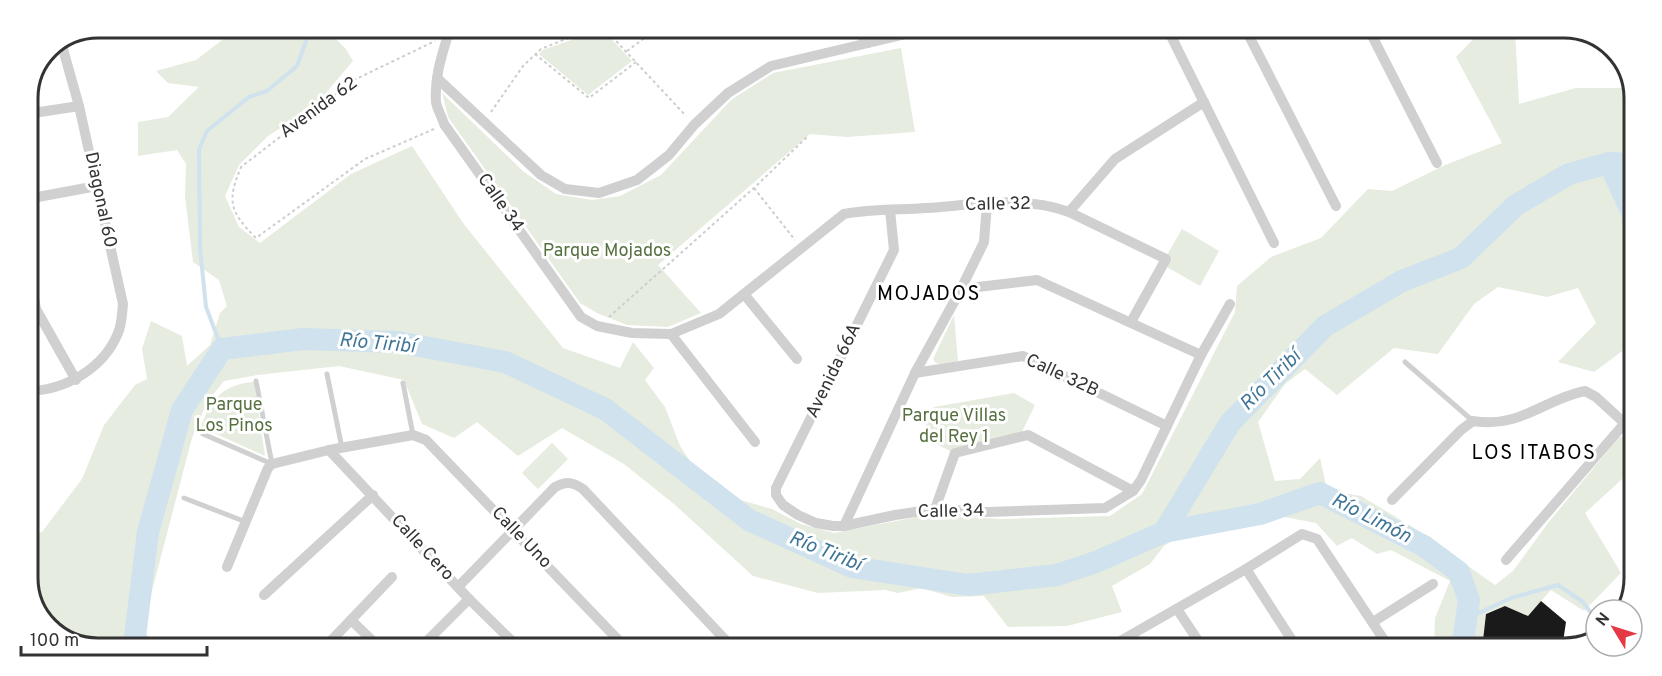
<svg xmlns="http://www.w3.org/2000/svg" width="1662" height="676" viewBox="0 0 1662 676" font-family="Overpass,sans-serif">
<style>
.green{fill:#e6ecdf}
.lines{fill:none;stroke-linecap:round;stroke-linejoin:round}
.stream{stroke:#cfe2ee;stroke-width:4}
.river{stroke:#cfe2ee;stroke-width:22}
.building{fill:#1a1a1a}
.path{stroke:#cdcdcd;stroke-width:2;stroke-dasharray:3 3;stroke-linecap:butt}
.service{stroke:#d0d0d0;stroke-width:5}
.minor{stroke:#d0d0d0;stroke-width:10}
.labels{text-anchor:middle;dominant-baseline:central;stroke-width:6;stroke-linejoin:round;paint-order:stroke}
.street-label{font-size:18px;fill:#333;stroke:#fff}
.park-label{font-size:18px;fill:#56703f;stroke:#fff}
.neighbourhood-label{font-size:20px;letter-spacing:1.5px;fill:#000;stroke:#fff}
.water-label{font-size:20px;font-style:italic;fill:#3f7597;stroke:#fff}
.rim{fill:none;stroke:#333;stroke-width:3}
</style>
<rect width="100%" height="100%" fill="#fff"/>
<!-- green -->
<g class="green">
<path d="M239,27L329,28L328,31L346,49L353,61L314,107L268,136L239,165L225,196L239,227L260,243L351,174L412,146L463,223L563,348L620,368L633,342L654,368L645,380L665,407L680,446L696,470L730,497L772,509L801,524L834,533L927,515L1002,519L1110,516L1142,494L1235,312L1237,286L1271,257L1321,238L1368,189L1392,191L1445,165L1502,143L1456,57L1481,31H1515L1519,104L1576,88H1624L1635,116L1634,160L1622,154L1614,196L1634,246L1633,343L1594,372L1558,362L1596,323L1578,288L1547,297L1498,287L1474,304L1438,354L1394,348L1337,395L1305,369L1285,384L1258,422L1275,481L1300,479L1320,458L1327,490L1361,496L1414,528L1495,585L1513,571L1548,523L1620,436L1632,445V470L1585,513L1621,573L1584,611L1551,590L1528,616L1505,606L1486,613L1482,649H1434L1435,618L1450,581L1391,550L1377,554L1352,538L1337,546L1316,523L1279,516L1184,533L1164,546L1150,564L1112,586L1122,612L1067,626L1008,627L984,596L952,597L922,588L898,593L885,590L818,593L753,576L674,504L624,464L562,428L518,456L477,422L454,438L422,424L404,380L339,366L257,375L224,381L207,402L192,438L142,629L156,645H75L41,621L27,583V535L42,532L82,479L104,425L135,385L147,379L142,349L151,321L182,336L187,366L210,345L220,313L227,306L219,280L193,262L185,197L186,164L177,150L138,156V122L168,117L199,87L168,83L156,71L196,60Z"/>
<path d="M602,29L632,61L588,95L539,54L543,50Z"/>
<path d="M901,48L915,132L847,137L810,134L658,265L701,313L668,327L627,325L597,313L580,303L448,117L442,93L524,172L556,194L592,200L620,196L661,175L731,100L773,73Z"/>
<path d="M1182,229L1219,251L1200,286L1167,267L1172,258L1167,255Z"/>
<path d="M954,315L958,361L941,364L936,363L933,359Z"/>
<path d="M254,382L265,456L201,427C210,399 224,384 254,382Z"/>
<path d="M1014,393L1035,405L1021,434L952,452L921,436L934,407Z"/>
<path d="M552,443L568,459L538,489L522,473Z"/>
</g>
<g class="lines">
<!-- stream -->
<g class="stream">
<path d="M222,349L206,307L200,248L199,149L207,131L249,97L267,91L297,66L311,28"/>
<path d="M1466,619L1511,598L1558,585L1583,602L1596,620"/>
</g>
<!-- river -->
<g class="river">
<path d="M1609,163L1634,217"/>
<path d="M1164,532L1230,423L1325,326L1402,281L1461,258L1516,205L1569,174L1609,163L1634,164"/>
<path d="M134,645L148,532L182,410L222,349L303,339L398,342L505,362L605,409L749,520L852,567L968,585L1057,575L1096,562L1164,532L1260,514L1320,493L1424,546L1459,572L1469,600L1462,649"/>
</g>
</g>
<!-- building -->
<path class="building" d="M1541,601L1566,622L1562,649H1482L1486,614L1505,606L1528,616Z"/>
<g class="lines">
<!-- path -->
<g class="path">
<path d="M604,28L686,116"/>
<path d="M627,51L658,28"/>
<path d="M535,54L589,98L636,62"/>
<path d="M491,112L523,66L541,49L593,28"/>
<path d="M434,129L365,159L256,238C229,211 227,201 241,167L354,80L435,41"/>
<path d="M754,188L795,240"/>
<path d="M609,317L754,188L807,137"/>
</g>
<!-- service -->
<g class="service">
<path d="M1405,362L1473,421"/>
<path d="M327,374L342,448"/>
<path d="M256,381L272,464"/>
<path d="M403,383L413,435"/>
<path d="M203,434L272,464"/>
<path d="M184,498L246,522"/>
</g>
<!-- minor -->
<g class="minor">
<path d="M450,28C443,52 434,76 436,102C437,109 442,117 444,124L581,317L597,326L632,333L671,334L719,314L844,214C871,209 899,210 927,208C973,205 1024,195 1069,212L1166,259L1131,322"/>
<path d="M856,29L868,43"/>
<path d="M1168,30L1274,243"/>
<path d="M1246,30L1336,206"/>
<path d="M1369,30L1437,163"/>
<path d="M437,78L541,175L565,189L599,193L637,180L669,155L694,125L728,93L771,66L927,29"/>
<path d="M27,114L79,106"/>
<path d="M27,199L97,186"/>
<path d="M890,210L894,250L776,488V495L783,505L798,515L816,523L833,526H844L895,515L935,509L987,512L1105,508L1133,491L1141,480L1201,355L1230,304"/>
<path d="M1069,212L1115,159L1204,102"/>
<path d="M27,261L36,309L76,380"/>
<path d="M961,289L1037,280L1201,355"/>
<path d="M744,294L797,359"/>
<path d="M671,334L755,442"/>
<path d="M915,373L1023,356L1167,426"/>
<path d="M27,391C65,391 104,368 118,333C122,324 122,313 123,304L79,106L61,42"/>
<path d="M329,450L469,599L517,646"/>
<path d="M1392,500L1461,430L1473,421C1520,429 1544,399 1585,391L1596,397L1632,430"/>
<path d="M935,509L955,453L1028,435L1133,491"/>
<path d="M844,526L915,373L961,289L984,242L987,204"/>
<path d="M1506,560L1624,424"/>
<path d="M227,567L268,468L272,464L329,450L413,435L426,440L625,647"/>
<path d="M1246,569L1297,648"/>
<path d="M458,587L555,487C567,481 573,482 583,489L732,647"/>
<path d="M264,595L373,495"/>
<path d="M1177,609L1203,648"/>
<path d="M351,620L378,646"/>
<path d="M1373,622L1433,584"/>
<path d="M326,646L392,577"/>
<path d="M422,646L469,599"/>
<path d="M795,647L815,642"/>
<path d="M1113,648L1115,644L1246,569L1302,534L1317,539L1390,649"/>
</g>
</g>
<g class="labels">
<!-- street labels -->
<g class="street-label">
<text transform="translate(319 108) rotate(-36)">Avenida 62</text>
<text transform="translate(100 200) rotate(78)">Diagonal 60</text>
<text transform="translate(500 203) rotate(55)">Calle 34</text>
<text transform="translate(998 205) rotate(-1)">Calle 32</text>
<text transform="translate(834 371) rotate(-64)">Avenida 66A</text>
<text transform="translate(1062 376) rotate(25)">Calle 32B</text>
<text transform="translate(951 512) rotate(-1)">Calle 34</text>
<text transform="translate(521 538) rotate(46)">Calle Uno</text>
<text transform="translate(422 548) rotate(47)">Calle Cero</text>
</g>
<!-- park labels -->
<g class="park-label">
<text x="607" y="251">Parque Mojados</text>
<text x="234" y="405">Parque<tspan x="234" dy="21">Los Pinos</tspan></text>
<text x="954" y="416">Parque Villas<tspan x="954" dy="21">del Rey 1</tspan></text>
</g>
<!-- neighbourhood labels -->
<g class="neighbourhood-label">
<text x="929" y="295">MOJADOS</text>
<text x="1534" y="454">LOS ITABOS</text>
</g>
<!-- water labels -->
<g class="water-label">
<text transform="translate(377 344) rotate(5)">Río Tiribí</text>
<text transform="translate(1271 381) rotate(-45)">Río Tiribí</text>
<text transform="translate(1371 519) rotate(27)">Río Limón</text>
<text transform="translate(825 552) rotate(22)">Río Tiribí</text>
</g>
</g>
<!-- crop -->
<path d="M0 0H1662V676H0ZM98 38H1564A60 60 0 0 1 1624 98V578A60 60 0 0 1 1564 638H98A60 60 0 0 1 38 578V98A60 60 0 0 1 98 38Z" fill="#fff" fill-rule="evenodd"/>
<path class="rim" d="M98 38H1564A60 60 0 0 1 1624 98V578A60 60 0 0 1 1564 638H98A60 60 0 0 1 38 578V98A60 60 0 0 1 98 38Z"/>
<!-- north arrow -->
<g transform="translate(1614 628) rotate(308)"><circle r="28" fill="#ffffff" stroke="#adadad" stroke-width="1.5"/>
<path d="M0-4.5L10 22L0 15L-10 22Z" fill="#e63946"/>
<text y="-9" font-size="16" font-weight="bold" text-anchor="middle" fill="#333333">N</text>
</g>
<!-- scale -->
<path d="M21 646v9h186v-9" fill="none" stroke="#333333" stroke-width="3"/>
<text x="30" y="646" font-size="18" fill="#333333" stroke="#ffffff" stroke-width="4.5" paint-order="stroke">100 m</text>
</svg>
